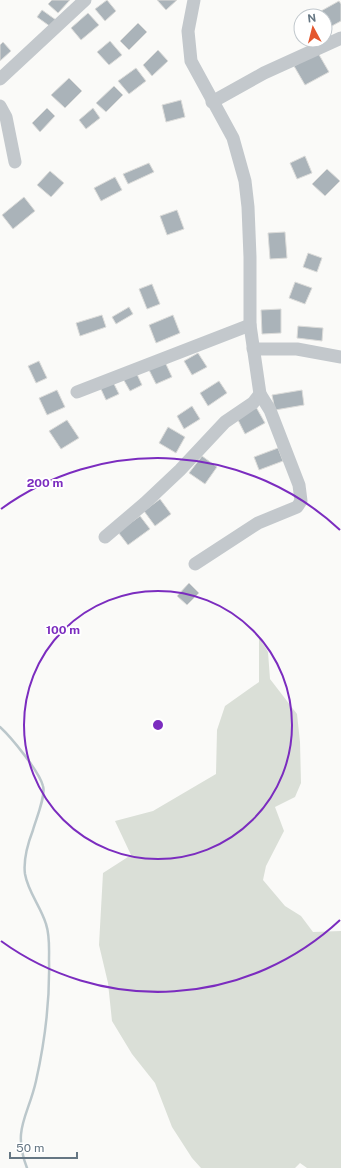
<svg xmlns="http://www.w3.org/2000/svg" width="341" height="1168" viewBox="0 0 341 1168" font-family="'Public Sans',sans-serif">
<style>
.green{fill:#dadfd7}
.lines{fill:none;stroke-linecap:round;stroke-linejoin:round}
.stream{stroke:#bbc7cb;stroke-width:2.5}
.building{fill:#aab3b9;stroke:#dcdcda}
.minor{stroke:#c3c8cc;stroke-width:13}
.ring{fill:none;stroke:#7b2cbf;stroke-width:2}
.centre{fill:#7b2cbf;stroke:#fff;stroke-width:2}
.ring-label{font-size:12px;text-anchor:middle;font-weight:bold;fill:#7b2cbf;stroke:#fff;stroke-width:4;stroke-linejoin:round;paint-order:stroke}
</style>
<rect width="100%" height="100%" fill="#fafaf8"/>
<!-- green -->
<path class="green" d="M259,637L268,652L270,679L297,714L300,742L301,783L295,797L275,807L284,831L266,866L263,880L285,906L301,916L313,932L341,931V1168H307L300,1163L295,1168H201L192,1158L172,1127L155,1083L132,1054L112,1021L108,983L99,945L103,873L131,855L115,821L153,811L216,774L217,730L225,706L259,682Z"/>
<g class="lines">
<!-- stream -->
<path class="stream" d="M0,727C11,737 39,771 43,786C46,796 36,819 33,830C28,843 23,859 25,874C28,892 41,907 46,924C50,936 49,949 49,960C50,1001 45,1041 36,1081C28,1117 12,1129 27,1168"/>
</g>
<!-- building -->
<g class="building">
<path d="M52,0H70L58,13L48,4Z"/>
<path d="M107,0L116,11L105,21L95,9Z"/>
<path d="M157,0H177L166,10Z"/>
<path d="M339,1L341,4V21L330,27L321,11Z"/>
<path d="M42,10L56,20L51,27L37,17Z"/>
<path d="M88,13L99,25L81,40L71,28Z"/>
<path d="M138,23L147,32L129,50L120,41Z"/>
<path d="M110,41L122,55L109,65L97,52Z"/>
<path d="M3,42L11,51L0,61V45Z"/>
<path d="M158,50L168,61L152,76L143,65Z"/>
<path d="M318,53L329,72L305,85L294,66Z"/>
<path d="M136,68L146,81L129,94L118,81Z"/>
<path d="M69,78L82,91L65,108L51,95Z"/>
<path d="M114,86L123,95L106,112L96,103Z"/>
<path d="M181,100L185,117L166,122L162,105Z"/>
<path d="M47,108L55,116L40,132L32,123Z"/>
<path d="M93,108L100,118L86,129L79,120Z"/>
<path d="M305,156L312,173L297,179L290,163Z"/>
<path d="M149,163L154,172L128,184L123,174Z"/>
<path d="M327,169L340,181L325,196L312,184Z"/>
<path d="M50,171L64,183L51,197L37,185Z"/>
<path d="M115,177L122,190L101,201L94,188Z"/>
<path d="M24,197L35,211L13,229L2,215Z"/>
<path d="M177,210L184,229L167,235L160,216Z"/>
<path d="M285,232L287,258L270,259L268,233Z"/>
<path d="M308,253L322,258L317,272L303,267Z"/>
<path d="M295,282L312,288L305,304L289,298Z"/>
<path d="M152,284L160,304L147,309L139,289Z"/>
<path d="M129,307L133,314L116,324L112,317Z"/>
<path d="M281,309V333L262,334L261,310Z"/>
<path d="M102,315L106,327L80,336L76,323Z"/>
<path d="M173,315L180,333L156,343L149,325Z"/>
<path d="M298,326L323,328L322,341L297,338Z"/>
<path d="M198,353L207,367L192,375L184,361Z"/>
<path d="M164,360L172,377L156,384L148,368Z"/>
<path d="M39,361L47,378L36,383L28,366Z"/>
<path d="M135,370L142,385L130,391L122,377Z"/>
<path d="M219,381L227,393L208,406L200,393Z"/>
<path d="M113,382L119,394L106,400L100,387Z"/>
<path d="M57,390L65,407L47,415L39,398Z"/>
<path d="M302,390L304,405L275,410L272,395Z"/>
<path d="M192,406L200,419L184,429L177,416Z"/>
<path d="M256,407L265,423L245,434L237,418Z"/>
<path d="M67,420L79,438L61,449L49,431Z"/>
<path d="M168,427L185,437L176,453L159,443Z"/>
<path d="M278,448L283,461L259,470L254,457Z"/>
<path d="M202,456L217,467L205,484L189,473Z"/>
<path d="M160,499L171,514L155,526L144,511Z"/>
<path d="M140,516L150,529L128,545L118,532Z"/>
<path d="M189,583L199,593L187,605L177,596Z"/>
</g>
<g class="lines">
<!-- minor -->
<g class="minor">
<path d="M0,79L85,0"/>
<path d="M212,102L264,73L341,38"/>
<path d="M0,106L6,117L15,162"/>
<path d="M253,349H297L341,357"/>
<path d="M77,392L250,325"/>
<path d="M105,537L145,503L180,470L225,422L253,403L260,394L250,325V257L248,207L245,181L233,138L191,61L188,31L194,0"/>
<path d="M195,564L258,523L297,507L301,501L299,485L270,410L260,394"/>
</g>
</g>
<!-- distance rings -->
<g class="ring">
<circle cx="158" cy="725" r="134"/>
<path d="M340 920A267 267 0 0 1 1 941M1 509A267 267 0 0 1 340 530"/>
</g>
<circle cx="158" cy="725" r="6" class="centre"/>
<g class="ring-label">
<text x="45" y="487">200 m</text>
<text x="63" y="634">100 m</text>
</g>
<!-- north arrow -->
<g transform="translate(313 28) rotate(353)"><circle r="19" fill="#ffffff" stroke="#c1c8cd"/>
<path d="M0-3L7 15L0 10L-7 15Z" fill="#e4572e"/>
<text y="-6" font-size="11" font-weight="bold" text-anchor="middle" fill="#657683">N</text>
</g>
<!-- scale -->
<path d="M10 1152v6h67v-6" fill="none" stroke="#657683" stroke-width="2"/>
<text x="16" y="1152" font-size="12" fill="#657683" stroke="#ffffff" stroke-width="3" paint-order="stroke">50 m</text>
</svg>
